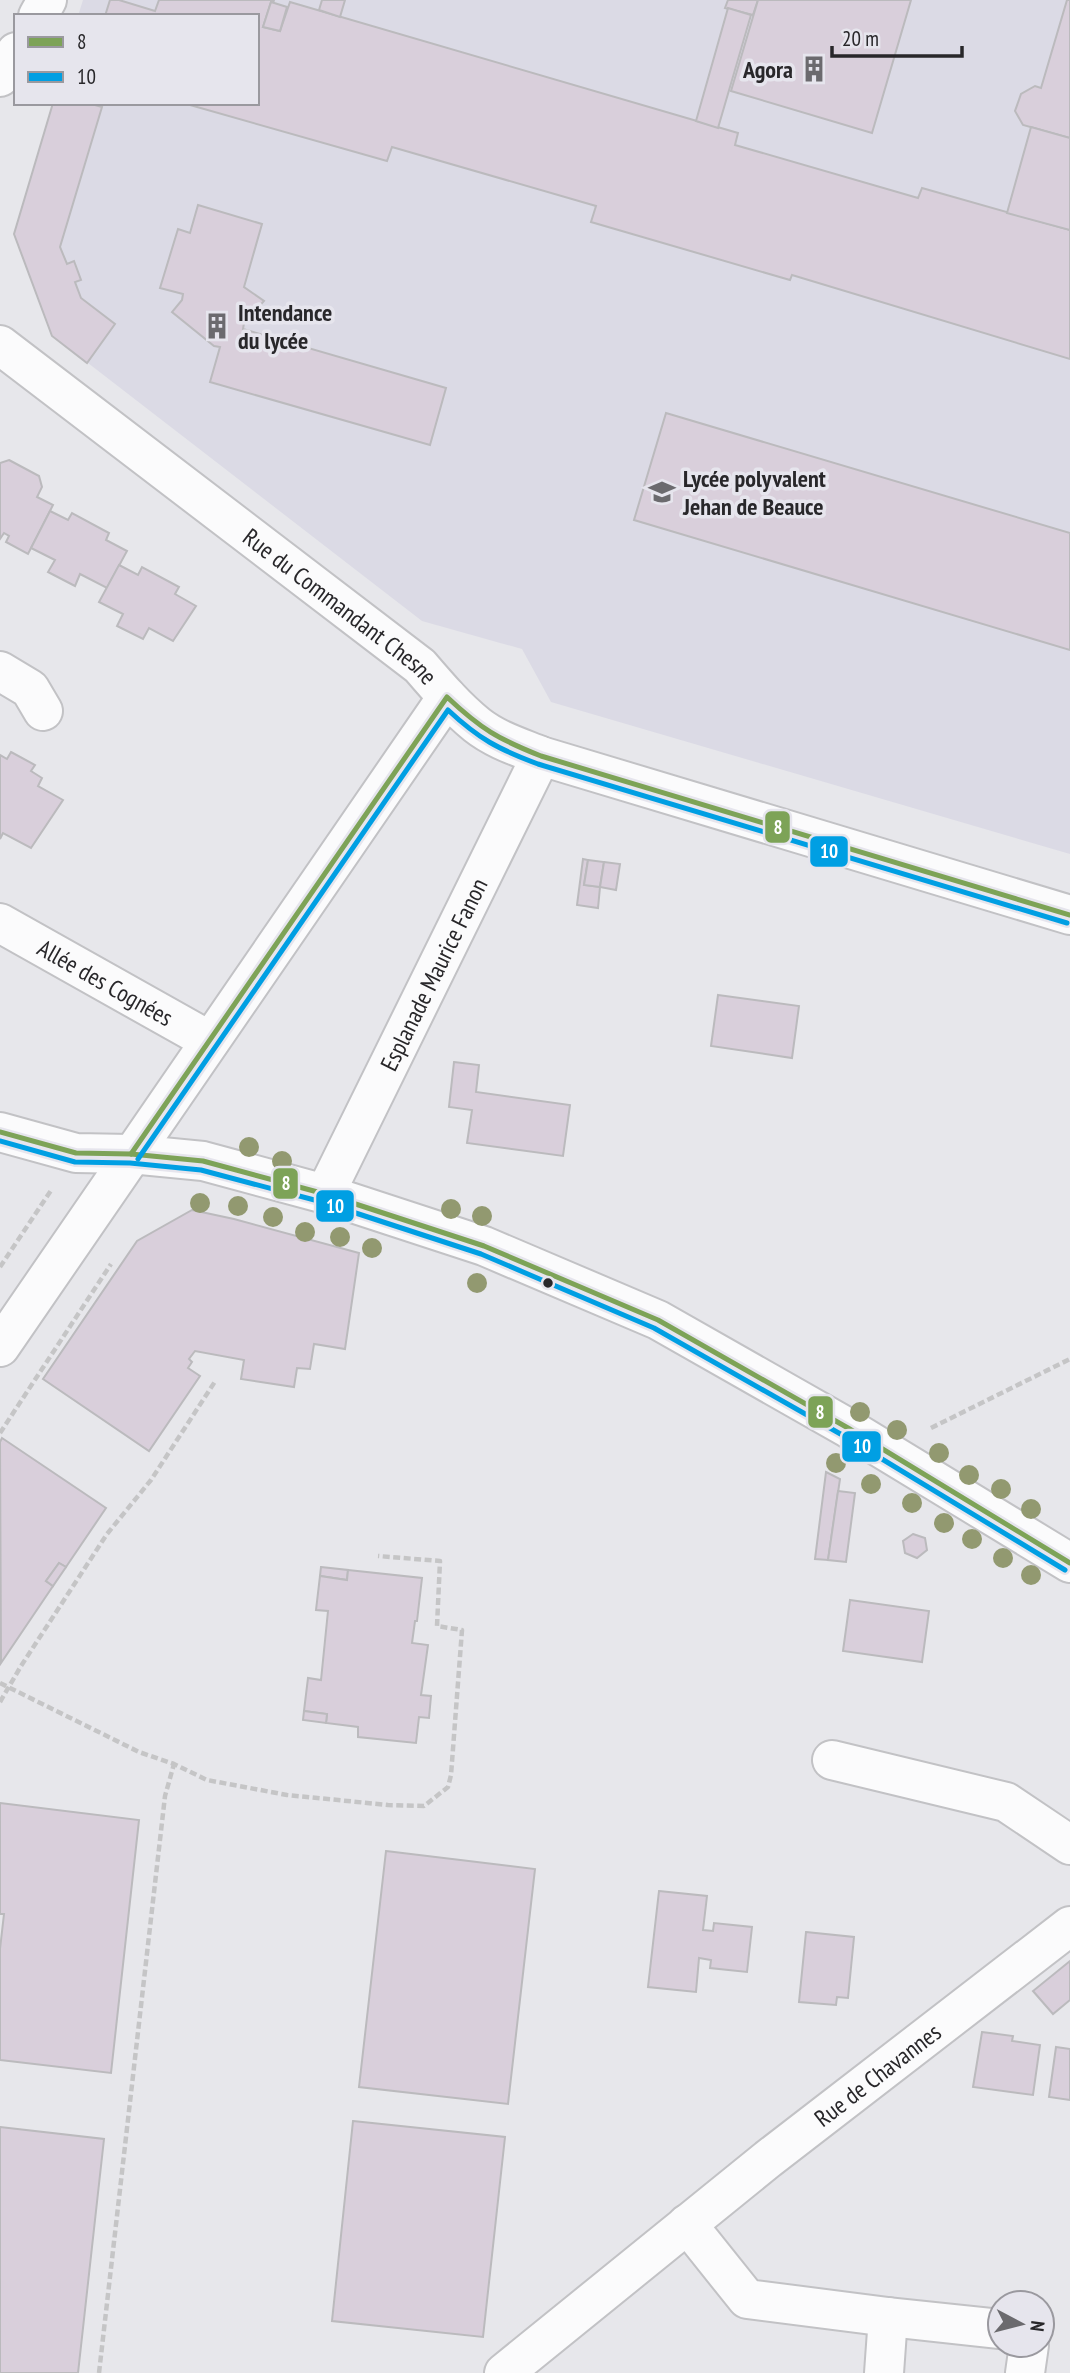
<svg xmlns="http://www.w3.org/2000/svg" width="1070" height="2373" viewBox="0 0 1070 2373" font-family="'PT Sans Narrow',sans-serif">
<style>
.built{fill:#dbdae5}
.building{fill:#d9cfdb;stroke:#bbbabd;stroke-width:2}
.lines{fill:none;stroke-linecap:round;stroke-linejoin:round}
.minor-casing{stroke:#c2c2c5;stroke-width:42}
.path{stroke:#c5c5c6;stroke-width:4.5;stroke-dasharray:7 3.5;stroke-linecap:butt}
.minor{stroke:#fbfbfc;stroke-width:38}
.bus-1-casing{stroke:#e6e5ed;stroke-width:10}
.bus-2-casing{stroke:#e6e5ed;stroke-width:10}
.bus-1{stroke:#7da357;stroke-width:5}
.bus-2{stroke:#009fe3;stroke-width:5}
.tree{fill:#929970}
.bus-dot{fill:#28272a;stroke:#e6e5ed;stroke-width:2.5}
.labels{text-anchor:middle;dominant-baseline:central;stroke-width:7;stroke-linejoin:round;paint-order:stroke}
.poi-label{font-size:24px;font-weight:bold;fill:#28272a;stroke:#e6e5ed;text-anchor:start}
.street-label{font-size:24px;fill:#28272a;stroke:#e6e5ed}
.line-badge{stroke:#e6e5ed;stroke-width:2.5}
.badge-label{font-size:19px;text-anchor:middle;font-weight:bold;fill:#fff}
</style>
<rect width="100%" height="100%" fill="#e7e7eb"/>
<!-- built -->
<path class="built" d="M83,0H1070V854L551,702L522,649L422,621L53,336L14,234L53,103H257V16H78Z"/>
<!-- building -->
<g class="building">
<path d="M110,0H119L155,11L159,0H274L273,3L271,2L263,27L280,31L290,2L738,133L735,145L918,198L922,188L1070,230V359L792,275L790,280L591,222L596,206L392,147L387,161L183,103H257V16H105Z"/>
<path d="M322,0H345L340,17L319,10Z"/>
<path d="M728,0H758L753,15L725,8Z"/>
<path d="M758,0H911L872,133L731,91Z"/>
<path d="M1067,0H1070V138L1023,125L1015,111L1021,94L1035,86L1041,88Z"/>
<path d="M271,2L287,7L280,31L263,27Z"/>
<path d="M728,8L751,15L718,128L696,121Z"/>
<path d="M53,103H88L102,107L60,247L67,264L74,261L81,280L75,282L81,298L115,324L87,363L52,336L14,234Z"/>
<path d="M1031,127L1070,138V230L1007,213Z"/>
<path d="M198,205L262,224L244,287L264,301L244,323L243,329L446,388L430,445L210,382L220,347L214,346L172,312L182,300L183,294L160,288L178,229L190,233Z"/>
<path d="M666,413L1070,533V650L634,520Z"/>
<path d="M9,460L39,476L42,487L37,497L53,505L28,554L6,542L9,536L4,533L0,539V463Z"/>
<path d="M50,511L68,520L72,513L109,533L106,540L127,551L107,588L80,574L75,586L48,572L55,560L31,548Z"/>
<path d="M119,565L138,575L142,567L179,587L175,594L196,606L173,641L149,628L143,639L117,626L123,614L99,602Z"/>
<path d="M11,752L35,765L31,771L42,778L38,786L63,800L31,848L3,833L0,839V755L7,759Z"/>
<path d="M583,859L588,860L584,885L600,887L598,908L577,905Z"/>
<path d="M588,860L604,862L600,887L584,885Z"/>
<path d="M604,862L620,864L616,890L600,887Z"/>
<path d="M718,995L799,1006L792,1058L711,1046Z"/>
<path d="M454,1062L479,1065L476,1092L570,1105L563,1156L467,1143L472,1110L449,1107Z"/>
<path d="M192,1210L234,1219L359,1253L345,1349L314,1344L310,1369L297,1368L294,1387L241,1379L244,1360L195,1351L189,1359L192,1362L188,1368L200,1376L149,1451L43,1379L137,1241Z"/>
<path d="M2,1438L106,1508L66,1567L59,1563L46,1581L53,1586L1,1663L0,1442Z"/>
<path d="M826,1472L840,1479L828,1560L815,1559Z"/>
<path d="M838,1491L855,1493L846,1562L828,1560Z"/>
<path d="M913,1534L925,1538L927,1550L917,1558L905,1553L903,1541Z"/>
<path d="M59,1563L66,1567L53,1586L46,1581Z"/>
<path d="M321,1567L348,1570L347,1580L320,1576Z"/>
<path d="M348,1570L422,1578L417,1621H415L412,1643L428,1645L421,1695L431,1696L429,1718L419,1717L416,1743L358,1737V1727L326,1723L327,1714L304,1711L308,1678L321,1680L328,1611L316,1610L320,1576L347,1580Z"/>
<path d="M850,1600L929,1611L922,1662L843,1651Z"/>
<path d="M304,1711L327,1714L326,1723L303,1720Z"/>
<path d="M0,1803L139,1820L111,2073L0,2060V1949L4,1914H0Z"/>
<path d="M386,1851L535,1869L508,2104L359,2087Z"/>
<path d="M659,1891L707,1896L703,1930L713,1931L714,1923L752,1927L747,1972L710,1968L711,1960L699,1958L696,1992L648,1987Z"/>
<path d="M806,1932L854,1937L848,1998L837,1997L836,2005L799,2002Z"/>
<path d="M1070,1961V2000L1053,2014L1033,1991Z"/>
<path d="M982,2032L1013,2036L1012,2041L1040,2045L1033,2095L973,2087Z"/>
<path d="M1056,2047L1070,2049V2100L1049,2097Z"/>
<path d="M353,2121L505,2137L483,2337L332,2321Z"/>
<path d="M0,2127L104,2139L78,2373H0Z"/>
</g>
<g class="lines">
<!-- minor casing -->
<g class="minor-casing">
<g id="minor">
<path d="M38,16L47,0"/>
<path d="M0,77L16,52"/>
<path id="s1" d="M0,345L420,666C438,687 456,708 477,725C496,740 519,747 541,756L1070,915"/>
<path d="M0,671L30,689L43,711"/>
<path id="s2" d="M0,923L210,1041"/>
<path d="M0,1132L76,1153L131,1154L203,1161L325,1194L484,1246L658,1320L848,1428L1070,1563"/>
<path id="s3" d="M325,1194L541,756"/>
<path d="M0,1347L447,697"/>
<path d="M832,1760L1006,1802L1070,1845"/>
<path d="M687,2224L747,2299L888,2317L1000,2329"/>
<path id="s4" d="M504,2373L768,2159L1070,1926"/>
<path d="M884,2373L888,2317"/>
<path d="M1025,2373L1029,2345"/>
</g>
</g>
<!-- path -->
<g class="path">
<path d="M0,1267L52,1189"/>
<path d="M931,1428L1070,1359"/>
<path d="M0,1433L111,1264"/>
<path d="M0,1683L139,1752L174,1764L207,1780L287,1795L388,1805L424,1806L448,1787L451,1775L462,1630L437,1626L440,1561L378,1556"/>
<path d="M0,1702L21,1666L107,1534L151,1480L216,1380"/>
<path d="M99,2373L165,1796L174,1764"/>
</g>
<!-- minor -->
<use href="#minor" class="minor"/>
<!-- bus-1 casing -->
<g class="bus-1-casing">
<g id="bus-1">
<path d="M0,1132L76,1153L131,1154L203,1161L325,1194L484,1246L658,1320L848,1428L1070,1563"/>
<path d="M131,1154L447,697C481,729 498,739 541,756L1070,915"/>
</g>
</g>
<!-- bus-2 casing -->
<g class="bus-2-casing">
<g id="bus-2">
<path d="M0,1141L75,1162L130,1163L201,1170L322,1202L481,1254L654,1328L844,1436L1065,1570"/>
<path d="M138,1159L448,710C479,739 498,749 538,764L1067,923"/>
</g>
</g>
<!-- bus-1 -->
<use href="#bus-1" class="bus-1"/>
<!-- bus-2 -->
<use href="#bus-2" class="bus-2"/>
</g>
<!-- trees -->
<g class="tree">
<circle cx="249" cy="1147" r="10"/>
<circle cx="282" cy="1161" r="10"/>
<circle cx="200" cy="1203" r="10"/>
<circle cx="238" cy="1206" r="10"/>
<circle cx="451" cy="1209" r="10"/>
<circle cx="482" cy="1216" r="10"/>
<circle cx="273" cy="1217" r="10"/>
<circle cx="305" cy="1232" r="10"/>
<circle cx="340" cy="1237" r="10"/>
<circle cx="372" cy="1248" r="10"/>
<circle cx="477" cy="1283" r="10"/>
<circle cx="860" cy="1412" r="10"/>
<circle cx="897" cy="1430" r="10"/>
<circle cx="939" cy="1453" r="10"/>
<circle cx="836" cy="1463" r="10"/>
<circle cx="969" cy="1475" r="10"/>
<circle cx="871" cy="1484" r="10"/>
<circle cx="1001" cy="1489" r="10"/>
<circle cx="912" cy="1503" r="10"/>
<circle cx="1031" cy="1509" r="10"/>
<circle cx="944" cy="1523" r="10"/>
<circle cx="972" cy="1539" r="10"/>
<circle cx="1003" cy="1558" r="10"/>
<circle cx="1031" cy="1575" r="10"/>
</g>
<!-- icons -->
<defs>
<g id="building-bare" transform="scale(2.1)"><path d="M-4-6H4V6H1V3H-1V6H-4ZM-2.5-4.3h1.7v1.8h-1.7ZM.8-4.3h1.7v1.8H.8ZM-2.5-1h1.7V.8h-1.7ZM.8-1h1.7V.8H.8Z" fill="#6b6a6e" stroke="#e6e5ed" stroke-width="2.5" paint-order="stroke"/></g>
<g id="school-bare" transform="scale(2.1)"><path d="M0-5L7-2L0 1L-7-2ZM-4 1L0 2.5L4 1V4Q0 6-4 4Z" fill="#6b6a6e" stroke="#e6e5ed" stroke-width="2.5" paint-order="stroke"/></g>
</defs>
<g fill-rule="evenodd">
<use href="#building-bare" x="814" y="69"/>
<use href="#building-bare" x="217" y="326"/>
<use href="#school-bare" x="662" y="492"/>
</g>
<!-- markers -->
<circle class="bus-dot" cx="548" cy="1283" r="6"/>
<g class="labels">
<!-- poi labels -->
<g class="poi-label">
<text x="793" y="69" text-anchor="end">Agora</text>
<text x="238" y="312">Intendance<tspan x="238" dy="28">du lycée</tspan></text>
<text x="683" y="478">Lycée polyvalent<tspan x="683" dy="28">Jehan de Beauce</tspan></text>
</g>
<!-- street labels -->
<g class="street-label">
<text stroke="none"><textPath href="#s1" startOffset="429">Rue du Commandant Chesne</textPath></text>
<text stroke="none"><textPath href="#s3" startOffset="245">Esplanade Maurice Fanon</textPath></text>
<text stroke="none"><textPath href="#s2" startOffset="121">Allée des Cognées</textPath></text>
<text stroke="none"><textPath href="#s4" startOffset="478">Rue de Chavannes</textPath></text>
</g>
</g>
<g class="line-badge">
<rect x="764" y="810" width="27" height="34" rx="7" fill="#7da357"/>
<rect x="809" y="835" width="40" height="33" rx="7" fill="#009fe3"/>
<rect x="272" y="1167" width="27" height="33" rx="7" fill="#7da357"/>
<rect x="315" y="1189" width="40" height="34" rx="7" fill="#009fe3"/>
<rect x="807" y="1395" width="27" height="34" rx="7" fill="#7da357"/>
<rect x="841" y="1430" width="41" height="33" rx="7" fill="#009fe3"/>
</g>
<g class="badge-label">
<text x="778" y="834">8</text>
<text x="829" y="858">10</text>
<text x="286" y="1190">8</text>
<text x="335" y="1213">10</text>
<text x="820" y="1419">8</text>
<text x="862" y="1453">10</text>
</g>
<!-- legend -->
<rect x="14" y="14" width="245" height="91" fill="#e6e5ed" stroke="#9a999f" stroke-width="2"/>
<rect x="28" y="37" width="35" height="10" fill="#7da357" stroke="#9a999f" stroke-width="2"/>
<text x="77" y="49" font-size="21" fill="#28272a">8</text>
<rect x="28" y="72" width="35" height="10" fill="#009fe3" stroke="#9a999f" stroke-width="2"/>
<text x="77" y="84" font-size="21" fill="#28272a">10</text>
<!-- north arrow -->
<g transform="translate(1021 2324) rotate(97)"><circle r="33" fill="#e6e5ed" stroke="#9a999f" stroke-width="2"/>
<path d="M0-5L12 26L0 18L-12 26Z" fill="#6b6a6e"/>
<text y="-10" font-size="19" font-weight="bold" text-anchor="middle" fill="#28272a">N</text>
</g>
<!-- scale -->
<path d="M832 46v10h130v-10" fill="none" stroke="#28272a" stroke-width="3.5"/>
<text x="842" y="46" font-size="21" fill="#28272a" stroke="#e6e5ed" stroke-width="5" paint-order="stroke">20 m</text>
</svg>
